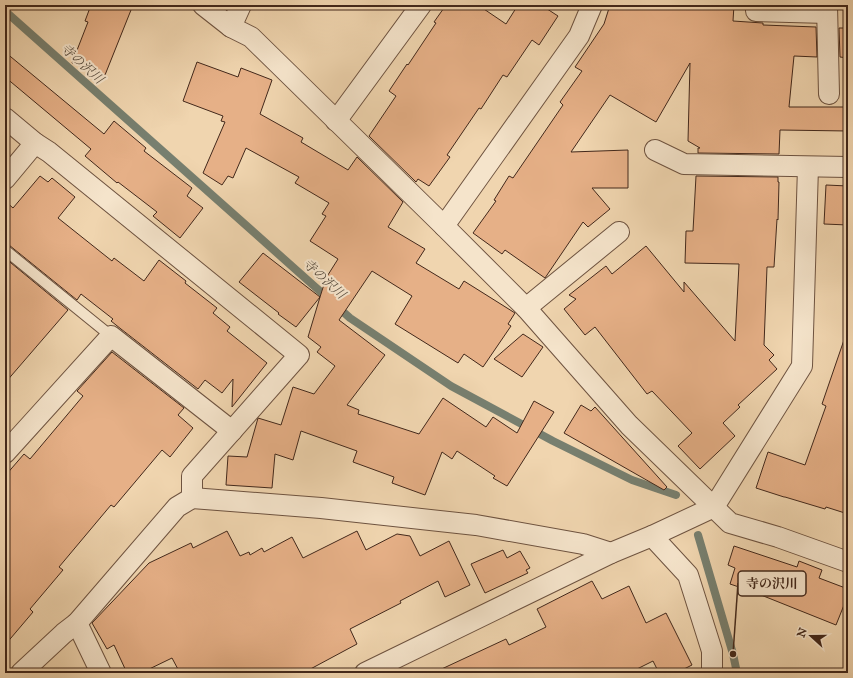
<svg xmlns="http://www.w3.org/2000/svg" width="853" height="678" viewBox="0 0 853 678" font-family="'IM FELL Great Primer','Noto Serif JP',serif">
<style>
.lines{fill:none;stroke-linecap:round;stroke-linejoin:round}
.stream{stroke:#777f6f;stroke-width:8}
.building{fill:#e6b087;stroke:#42281b}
.lane-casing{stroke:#6e5340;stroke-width:12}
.street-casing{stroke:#6e5340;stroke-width:22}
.lane{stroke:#f5e4cb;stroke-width:10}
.street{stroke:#f5e4cb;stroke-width:20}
.labels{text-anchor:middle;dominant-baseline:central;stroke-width:4;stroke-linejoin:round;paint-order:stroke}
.water-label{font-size:13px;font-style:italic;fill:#584c3e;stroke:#f5e4cb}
.leader{fill:none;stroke:#42281b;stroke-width:1.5}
.callout-dot{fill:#42281b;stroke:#f5e4cb;stroke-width:1.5}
.callout{fill:#f5e4cb;stroke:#42281b;stroke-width:1.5}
.callout-label{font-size:13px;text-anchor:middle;font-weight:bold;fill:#42281b}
</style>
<rect width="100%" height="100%" fill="#f0d5af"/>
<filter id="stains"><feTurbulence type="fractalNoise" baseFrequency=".005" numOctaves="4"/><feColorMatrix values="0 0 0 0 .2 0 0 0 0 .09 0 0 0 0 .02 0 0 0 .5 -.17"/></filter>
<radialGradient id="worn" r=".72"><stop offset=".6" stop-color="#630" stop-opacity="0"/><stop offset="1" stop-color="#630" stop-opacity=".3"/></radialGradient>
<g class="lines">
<!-- stream -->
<g class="stream">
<path d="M5,11L276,252L350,318L451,386L553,441L632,480L676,495"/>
<path d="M698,535L733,654L737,673"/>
</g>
</g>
<!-- building -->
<g class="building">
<path d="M91,5H133L105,75L72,63L88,22L85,21Z"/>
<path d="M446,5H478L506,24L518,5H541L558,16L539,45L532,40L507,77L503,75L481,109L479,108L447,155L450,157L429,186L418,179L416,182L369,136L396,96L389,91L407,64L408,65L436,23L434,22Z"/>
<path d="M610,5H734L733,21L763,23V25L816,27L817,57L794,56L789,107H848V131L780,130L779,154L698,153V148H700L688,141L690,63L656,122L610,95L571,152L628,150V188H592L610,209L588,227L583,222L545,278L505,250L502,254L473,233L496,201L494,200L509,176L513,178L563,105L560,102L582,71L575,67L604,24Z"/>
<path d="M839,28H848V58L840,57Z"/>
<path d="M5,52L104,134L114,121L146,148L144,151L192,188L187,196L203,208L180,238L153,216L157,212L118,182L117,183L85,156L91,149L5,77Z"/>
<path d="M197,62L238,77L241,68L272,80L260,114L303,138L301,142L348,170L357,157L403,202L388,227L425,249L416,263L459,289L464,281L515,313L508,324L511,326L483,367L464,354L458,363L395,324L412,296L372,271L339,320L385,355L347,405L359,410L358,414L419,434L443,398L486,427L493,417L517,433L534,401L554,412L507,486L493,478L495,476L457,451L452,459L442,452L425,495L392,483L394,477L353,462L357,451L301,431L293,460L275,454L272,488L226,485L228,456L247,457L258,418L281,425L293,387L314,394L335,366L317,352L321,347L308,337L320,297L296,327L278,314L279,313L239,282L263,253L320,297L326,278L338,259L310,241L326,216L322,214L329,203L295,183L299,177L246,148L233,178L228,176L222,185L203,173L225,122L221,121L223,116L183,101Z"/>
<path d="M40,176L48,182L52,178L75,197L58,218L112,261L114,258L144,281L159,260L186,281L185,283L217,308L213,313L230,327L227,331L267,363L232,407L233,379L222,393L205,380L198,389L121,329L111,321L113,319L81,294L77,300L9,245L5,244V201L13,208Z"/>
<path d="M696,176L778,177V182H779L778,220L777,219L774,267H767L764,345L774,355L769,360L777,369L738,405L740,407L723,423L735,436L700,469L678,446L692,433L652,391L647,394L595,327L585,335L564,309L576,299L569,295L606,266L612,274L646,246L684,292V282L735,341L739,264L685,263L686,231H693Z"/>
<path d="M826,185L848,186V225L824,224Z"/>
<path d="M5,258L68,310L5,383Z"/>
<path d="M523,334L543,347L522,377L494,359Z"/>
<path d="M845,337L848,338V514L826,507L825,509L785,497H784L756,488L768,452L805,465L826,406L822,404Z"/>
<path d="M112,352L184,408L178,415L193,428L170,457L162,450L114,507L111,505L59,567L63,570L30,609L33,612L5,645V476L24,454L30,459L83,396L77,391Z"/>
<path d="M581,405L591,411L595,407L667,487L664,490L564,433Z"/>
<path d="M227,531L240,556L249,552L250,555L262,548L264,552L292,537L303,558L357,531L366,550L397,534L410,536L420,556L449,541L470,585L445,597L438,581L400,601L401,603L350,629L357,644L303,673H180L172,658L141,673H127L114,645L107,649L92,623L149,563L191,543L193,548Z"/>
<path d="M734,546L797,567L799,561L822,570L819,578L848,589V595L836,625L751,591L730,584L735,568L728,565Z"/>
<path d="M503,550L507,558L520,551L530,568L526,570L528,573L485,593L471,564Z"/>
<path d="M592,581L602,599L629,586L646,623L666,613L692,665L676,673H659L653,661L629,673H433L506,639L509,645L546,627L537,609Z"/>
</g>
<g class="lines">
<!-- lane casing -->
<g class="lane-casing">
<path id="lane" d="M5,250L111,336"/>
</g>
<!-- street casing -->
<g class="street-casing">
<g id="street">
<path d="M203,5L231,27L251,37L444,226L526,308L629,425L730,523L778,537L848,562"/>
<path d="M756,5V11L827,13"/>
<path d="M827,5L829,94"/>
<path d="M231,27L241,5"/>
<path d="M5,118L35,143L49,152L299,355L192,476V498L177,507L77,623L64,633L21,673"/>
<path d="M336,121L421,5"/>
<path d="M655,150L684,164L848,167"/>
<path d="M5,179L35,143"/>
<path d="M444,226L579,36L592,5"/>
<path d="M526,308L619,232"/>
<path d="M5,453L111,336L232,431"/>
<path d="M192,498L321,508L476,525L583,544L611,553"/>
<path d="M652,536L688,575L712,651V673"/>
<path d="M77,623L101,673"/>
<path d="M365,673L611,553L652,536L714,507L802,366L808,167"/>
</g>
</g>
<!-- lane -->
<use href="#lane" class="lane"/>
<!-- street -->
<use href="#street" class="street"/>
</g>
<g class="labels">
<!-- water labels -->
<g class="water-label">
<text transform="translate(82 64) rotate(42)">寺の沢川</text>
<text transform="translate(324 279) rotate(42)">寺の沢川</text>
</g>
</g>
<!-- callouts -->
<path class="leader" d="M733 654L738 583"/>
<circle class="callout-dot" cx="733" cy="654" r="4"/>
<rect class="callout" x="738" y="571" width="68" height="25" rx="4"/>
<g class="callout-label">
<text x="772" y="588">寺の沢川</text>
</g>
<!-- margin -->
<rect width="853" height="678" fill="none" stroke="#f0d5af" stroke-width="20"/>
<rect x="6" y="6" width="841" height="666" fill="none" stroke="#42281b" stroke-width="2"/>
<rect x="10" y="10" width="833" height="658" fill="none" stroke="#42281b"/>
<!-- north arrow -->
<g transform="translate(811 636) rotate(291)" stroke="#f5e4cb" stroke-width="3" paint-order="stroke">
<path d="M0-3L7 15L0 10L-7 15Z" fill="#42281b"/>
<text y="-6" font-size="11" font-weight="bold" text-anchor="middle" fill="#42281b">N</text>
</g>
<rect width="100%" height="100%" filter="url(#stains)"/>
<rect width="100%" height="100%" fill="url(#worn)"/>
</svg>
